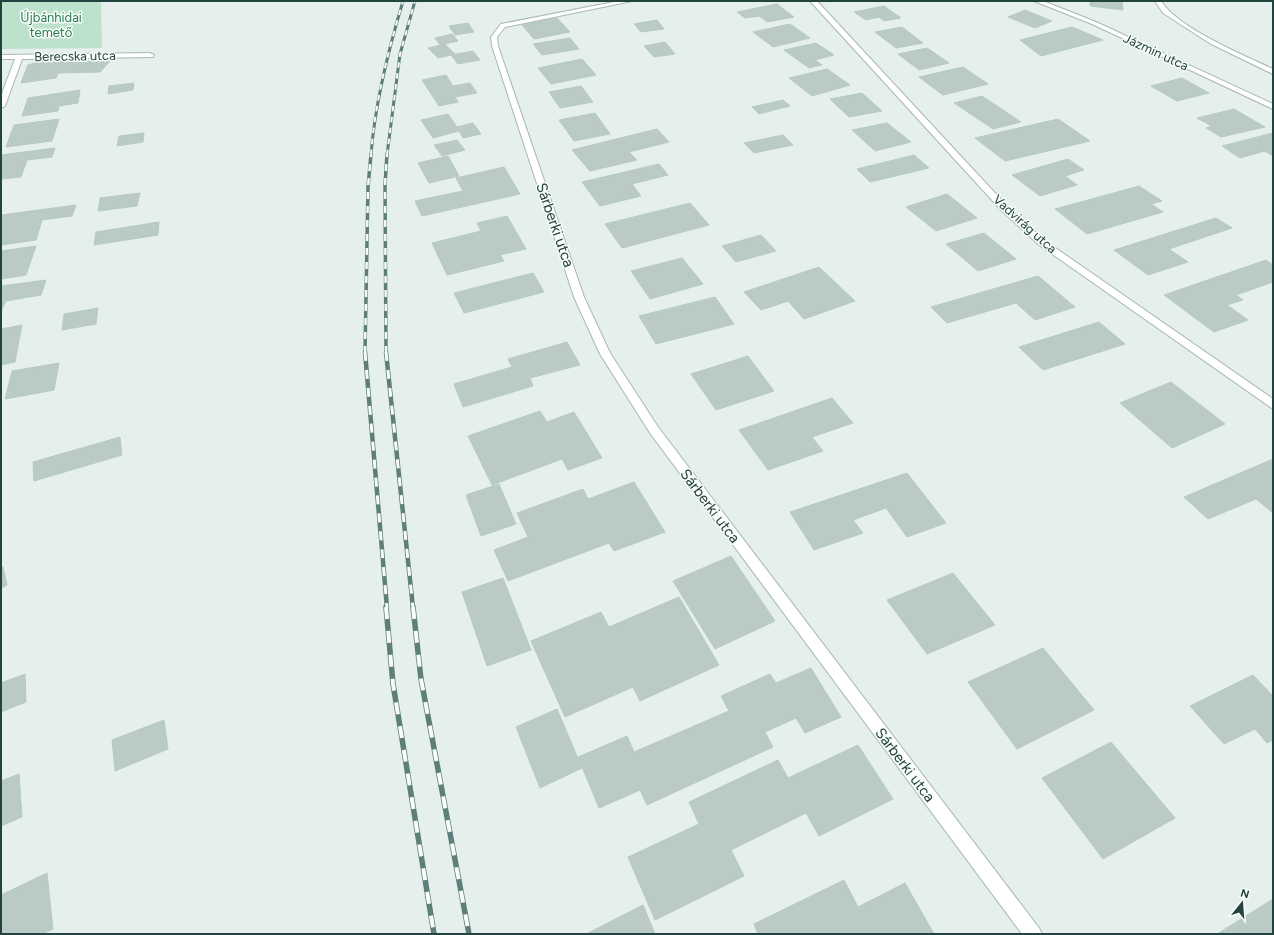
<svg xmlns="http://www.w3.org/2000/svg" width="1274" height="935" viewBox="0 0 1274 935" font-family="Figtree,sans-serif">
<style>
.green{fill:#bde2cb}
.building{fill:#bacbc5;stroke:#b7cac4}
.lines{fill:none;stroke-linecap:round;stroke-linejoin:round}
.minor-casing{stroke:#a7b8b4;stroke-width:2}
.minor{fill:#fff;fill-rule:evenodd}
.rail-far3-casing{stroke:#5d7e79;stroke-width:3}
.rail-far2-casing{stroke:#5d7e79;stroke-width:3.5}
.rail-far1-casing{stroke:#5d7e79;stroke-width:4.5}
.rail-casing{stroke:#5d7e79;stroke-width:5.5}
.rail-far3{stroke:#f7fbf9;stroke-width:2;stroke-dasharray:5.5;stroke-linecap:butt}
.rail-far2{stroke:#f7fbf9;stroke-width:2.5;stroke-dasharray:7;stroke-linecap:butt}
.rail-far1{stroke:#f7fbf9;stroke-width:3;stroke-dasharray:9;stroke-linecap:butt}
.rail{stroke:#f7fbf9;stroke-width:4;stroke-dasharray:12;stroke-linecap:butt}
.labels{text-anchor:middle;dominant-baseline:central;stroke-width:3;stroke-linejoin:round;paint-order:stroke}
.far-park-label{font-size:13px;fill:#297e52;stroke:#f7fbf9}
.far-street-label{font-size:13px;fill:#22433e;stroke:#f7fbf9}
.street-label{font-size:15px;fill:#22433e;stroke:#f7fbf9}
</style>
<rect width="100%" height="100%" fill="#e5efec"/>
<!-- green -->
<path class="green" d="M1,1H101L102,48L1,49Z"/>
<!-- building -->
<g class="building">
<path d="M1090,1H1122L1123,10L1090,6Z"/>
<path d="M777,4L794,17L767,22L759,16L745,18L737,12Z"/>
<path d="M884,6L901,18L884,21L879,17L866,20L854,12Z"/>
<path d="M1025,10L1052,21L1035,28L1008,17Z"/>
<path d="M557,18L570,32L534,39L522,25Z"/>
<path d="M657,20L664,29L641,32L634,24Z"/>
<path d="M468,23L474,32L455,35L449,26Z"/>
<path d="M790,24L810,38L773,47L753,32Z"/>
<path d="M902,27L923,43L896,48L875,32Z"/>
<path d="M1072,27L1103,40L1041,56L1020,40Z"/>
<path d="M452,34L458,41L440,45L435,38Z"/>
<path d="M570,38L579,49L542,55L533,44Z"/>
<path d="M665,42L675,54L654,57L644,46Z"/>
<path d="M816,43L834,55L815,60L822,65L809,68L784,50Z"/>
<path d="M445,44L455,54L438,58L428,48Z"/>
<path d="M927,48L949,63L919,70L898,54Z"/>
<path d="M473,51L480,60L458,64L451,55Z"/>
<path d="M582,59L596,75L551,84L538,68Z"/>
<path d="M110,61L100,72L58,73L56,78L21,83L28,65L38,62Z"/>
<path d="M963,67L988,84L943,95L919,77Z"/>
<path d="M827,69L850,85L812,96L789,78Z"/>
<path d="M446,75L453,86L470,83L477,93L455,97L458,102L439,106L422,80Z"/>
<path d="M1182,78L1209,93L1177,101L1151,86Z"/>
<path d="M134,83L133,90L108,94L109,86Z"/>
<path d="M581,86L593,102L560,108L549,92Z"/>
<path d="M80,90L78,103L59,106L58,111L22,116L28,98Z"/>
<path d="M862,93L882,111L849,117L830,99Z"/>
<path d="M982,96L1021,122L993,129L954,103Z"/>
<path d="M783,100L790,106L759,114L752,107Z"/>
<path d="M1234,109L1265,127L1221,137L1206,128L1212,126L1197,118Z"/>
<path d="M595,113L610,134L574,141L559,120Z"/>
<path d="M448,114L457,127L473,123L481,134L463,138L459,131L433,138L421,120Z"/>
<path d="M59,119L52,141L6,147L14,125Z"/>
<path d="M1058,119L1090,141L1005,161L975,138Z"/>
<path d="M887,123L911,142L875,151L852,130Z"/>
<path d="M657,129L669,142L629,152L637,160L590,171L572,150Z"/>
<path d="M144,133L143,142L117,146L119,136Z"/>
<path d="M1273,133V156L1265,151L1240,158L1222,146Z"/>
<path d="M783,135L793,145L754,153L744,143Z"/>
<path d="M457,140L465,150L442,156L434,145Z"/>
<path d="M55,148L52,157L27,160L21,177L1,179V155Z"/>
<path d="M914,155L929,168L870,182L857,169Z"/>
<path d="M448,156L459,176L429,183L418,163Z"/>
<path d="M1068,159L1084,170L1065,176L1077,185L1040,196L1012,175Z"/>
<path d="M659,164L668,175L632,184L641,196L600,206L582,182Z"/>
<path d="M504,167L520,194L422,216L415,201L463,191L456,178Z"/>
<path d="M1139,186L1162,201L1151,204L1163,212L1087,234L1055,209Z"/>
<path d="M140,193L137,206L98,211L100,198Z"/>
<path d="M947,194L977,218L936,231L906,207Z"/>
<path d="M690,203L709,225L622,248L605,224Z"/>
<path d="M76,205L72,216L42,220L36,240L1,245V215Z"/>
<path d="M507,216L526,249L500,255L504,261L447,275L432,243L481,231L477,223Z"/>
<path d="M1216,218L1232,228L1169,249L1188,262L1148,275L1114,250Z"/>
<path d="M159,222L158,235L94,245L96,232Z"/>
<path d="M984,233L1016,259L978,271L946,244Z"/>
<path d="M761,235L776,251L736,262L722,246Z"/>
<path d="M36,246L26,275L1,279V251Z"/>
<path d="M682,258L703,284L650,299L631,271Z"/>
<path d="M1266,260L1273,265V282L1236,295L1243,300L1227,305L1248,320L1214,332L1164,295Z"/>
<path d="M819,267L855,301L804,319L788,301L761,310L744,292Z"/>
<path d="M533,273L544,292L464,313L454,293Z"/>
<path d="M1038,276L1075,307L1035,320L1016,303L947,323L931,307Z"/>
<path d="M46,280L41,295L6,301L1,311V286Z"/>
<path d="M715,297L734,324L656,344L639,316Z"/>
<path d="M98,308L96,324L62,330L64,314Z"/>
<path d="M1099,322L1125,344L1043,370L1019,347Z"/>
<path d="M22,325L15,362L1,365V329Z"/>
<path d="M567,342L580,365L530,378L533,386L463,407L454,384L512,367L508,359Z"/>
<path d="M748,356L774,391L716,410L691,374Z"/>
<path d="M59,363L54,390L5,399L12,371Z"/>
<path d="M1171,382L1225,424L1172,448L1120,403Z"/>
<path d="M832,398L853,423L812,437L823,451L768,470L739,430Z"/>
<path d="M540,411L547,422L574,412L602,458L568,470L562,459L492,485L468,436Z"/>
<path d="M120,437L122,455L34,481L33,462Z"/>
<path d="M1273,459V513L1256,499L1208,519L1184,497Z"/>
<path d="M907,473L946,523L907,537L886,508L853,520L863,533L814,550L790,512Z"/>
<path d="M634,482L665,532L614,551L609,543L508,581L494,550L528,537L517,513L583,489L588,499Z"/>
<path d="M499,484L516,524L481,536L466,495Z"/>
<path d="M731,556L775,621L715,649L673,581Z"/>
<path d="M3,567L7,585L1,588V568Z"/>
<path d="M953,573L995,625L927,654L887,600Z"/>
<path d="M503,578L531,650L487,666L462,592Z"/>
<path d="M679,597L719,665L640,701L633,687L565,717L531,641L601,612L609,627Z"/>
<path d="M1043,648L1094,710L1017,749L968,682Z"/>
<path d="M811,668L841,717L805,733L796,718L765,732L773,747L647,805L640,790L599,808L578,757L627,736L634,752L729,711L721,696L770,674L776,683Z"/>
<path d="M25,674L26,702L1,712V683Z"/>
<path d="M1253,675L1273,696V740L1267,743L1255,729L1224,744L1190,706Z"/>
<path d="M557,709L582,768L540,788L516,727Z"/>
<path d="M164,720L168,749L115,771L112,740Z"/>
<path d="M1111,742L1175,818L1103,859L1042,778Z"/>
<path d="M858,745L893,799L819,836L806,813L731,850L744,876L655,920L628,857L699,824L689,802L778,760L788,778Z"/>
<path d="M19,774L22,817L1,826V781Z"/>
<path d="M47,873L53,929L42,934H1V895Z"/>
<path d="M844,880L858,907L905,883L934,934H758L754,924Z"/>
<path d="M1273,899V934H1217Z"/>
<path d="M643,905L655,934H589L588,933Z"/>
</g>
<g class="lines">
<!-- minor casing -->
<g class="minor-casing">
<g id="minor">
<path d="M619,1H632L505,27L497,37L498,46L584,297L610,353L658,427L1039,928L1042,934H1022L650,433L600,354L574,297L492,46L491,37L501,24Z"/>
<path d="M810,1H817L1007,206L1044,240L1273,399V409L1038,244L1001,210Z"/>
<path d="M1034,1H1043L1096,22L1273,104V109L1092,24Z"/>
<path d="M1155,1H1161C1178,28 1243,55 1273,69V74L1211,44L1163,13Z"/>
<path d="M150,53L154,55L153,57L22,59L5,106L1,108V96L15,59H1V55Z"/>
</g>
</g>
<!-- minor -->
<use href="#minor" class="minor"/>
<!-- rail-far3 casing -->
<g class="rail-far3-casing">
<g id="rail-far3">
<path d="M371,155C375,102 388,51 403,1"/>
<path d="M387,155L400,54L415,1"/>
</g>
</g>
<!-- rail-far2 casing -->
<g class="rail-far2-casing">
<g id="rail-far2">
<path d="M365,353L368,187L371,154"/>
<path d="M386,353L385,185L387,154"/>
</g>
</g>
<!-- rail-far1 casing -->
<g class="rail-far1-casing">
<g id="rail-far1">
<path d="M365,352L387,608"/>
<path d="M386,352L413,608"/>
</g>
</g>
<!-- rail casing -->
<g class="rail-casing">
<g id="rail">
<path d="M386,607L393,684L434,934"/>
<path d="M413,607L421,679L469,934"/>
</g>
</g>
<!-- rail-far3 -->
<use href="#rail-far3" class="rail-far3"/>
<!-- rail-far2 -->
<use href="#rail-far2" class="rail-far2"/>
<!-- rail-far1 -->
<use href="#rail-far1" class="rail-far1"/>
<!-- rail -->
<use href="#rail" class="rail"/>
</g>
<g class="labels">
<!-- far-park labels -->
<g class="far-park-label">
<text x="51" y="17">Újbánhidai<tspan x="51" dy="15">temető</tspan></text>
</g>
<!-- far-street labels -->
<g class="far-street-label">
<text transform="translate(1156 52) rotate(25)">Jázmin utca</text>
<text transform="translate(75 56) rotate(-1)">Berecska utca</text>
<text transform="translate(1025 224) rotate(42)">Vadvirág utca</text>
</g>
<!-- street labels -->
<g class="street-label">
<text transform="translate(555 225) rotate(71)">Sárberki utca</text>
<text transform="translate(710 506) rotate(53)">Sárberki utca</text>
<text transform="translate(905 765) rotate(53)">Sárberki utca</text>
</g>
</g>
<!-- border -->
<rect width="1274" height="935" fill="none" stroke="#22433e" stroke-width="4"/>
<!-- north arrow -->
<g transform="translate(1242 903) rotate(17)" stroke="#f7fbf9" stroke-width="3" paint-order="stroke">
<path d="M0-3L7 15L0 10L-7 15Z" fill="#22433e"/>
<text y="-6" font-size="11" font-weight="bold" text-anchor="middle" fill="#22433e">N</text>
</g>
</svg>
